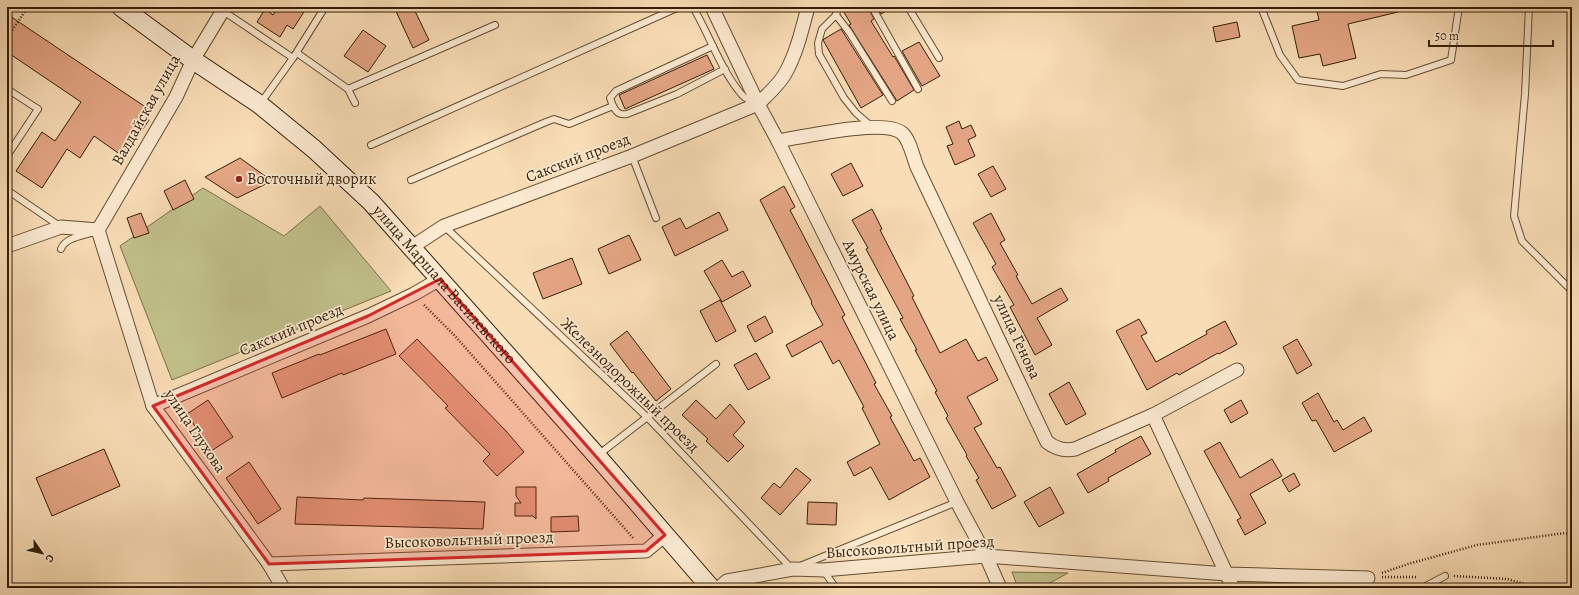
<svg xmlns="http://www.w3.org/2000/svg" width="1579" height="595" viewBox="0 0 1579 595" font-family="Alegreya,serif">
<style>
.green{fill:#c1c08b;stroke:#7a6f48}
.building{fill:#e4a584;stroke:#331e05}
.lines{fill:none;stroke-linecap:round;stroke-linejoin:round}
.lane-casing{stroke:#644e31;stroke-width:8}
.street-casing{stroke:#644e31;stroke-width:15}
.secondary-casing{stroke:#331e05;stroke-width:20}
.path{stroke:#331e05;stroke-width:2.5;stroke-dasharray:1 2;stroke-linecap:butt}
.lane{stroke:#fbe9d0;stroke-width:6}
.street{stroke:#fbe9d0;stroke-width:13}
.secondary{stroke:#fbe9d0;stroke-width:18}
.marked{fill:#d62828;fill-opacity:0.2;stroke:#d62828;stroke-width:3;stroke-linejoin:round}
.poi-dot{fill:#8f2418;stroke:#fbe9d0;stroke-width:1.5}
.labels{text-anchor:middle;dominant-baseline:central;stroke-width:3.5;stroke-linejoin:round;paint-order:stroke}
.street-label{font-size:16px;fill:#331e05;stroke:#fbe9d0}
.poi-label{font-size:16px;fill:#331e05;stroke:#fbe9d0;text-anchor:start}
</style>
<rect width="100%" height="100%" fill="#f9ddb6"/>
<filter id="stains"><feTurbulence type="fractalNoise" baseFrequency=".005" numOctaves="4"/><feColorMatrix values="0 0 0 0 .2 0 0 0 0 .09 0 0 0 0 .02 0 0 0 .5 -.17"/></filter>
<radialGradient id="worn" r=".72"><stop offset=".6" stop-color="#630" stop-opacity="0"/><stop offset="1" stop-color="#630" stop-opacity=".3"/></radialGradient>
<!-- green -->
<g class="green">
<path d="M203,188L284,236L320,206L391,291L172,380L120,246Z"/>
<path d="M1012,572L1068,573L1041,588H1018Z"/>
</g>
<!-- building -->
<g class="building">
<path d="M278,7H307L293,29L287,25L280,37L257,22L265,9L273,15Z"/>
<path d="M394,7H413L429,40L413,48Z"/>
<path d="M842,7H868L874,19L871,21L893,57L894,56L914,90L897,101L849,25L851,24L842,9Z"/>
<path d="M877,7H893L881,14Z"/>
<path d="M1316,7H1398V12L1348,24L1356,58L1323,66L1320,54L1299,58L1292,26L1319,20Z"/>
<path d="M7,14L150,110L145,118L149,120L124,157L94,136L80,158L67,149L42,188L16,171L42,132L55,141L81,102L7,52Z"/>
<path d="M1237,22L1240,37L1216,42L1213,27Z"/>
<path d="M841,29L883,95L861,108L823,40L824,39Z"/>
<path d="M363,30L386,46L368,72L344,56Z"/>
<path d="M919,42L940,76L922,86L902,51Z"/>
<path d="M707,55L714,69L625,109L619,95Z"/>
<path d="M959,121L962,129L971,125L976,136L968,140L975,156L955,165L947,146L953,144L946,127Z"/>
<path d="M240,158L272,181L237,198L205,177Z"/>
<path d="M851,163L863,186L843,196L831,174Z"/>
<path d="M993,166L1006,189L991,197L978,174Z"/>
<path d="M185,180L194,199L173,210L164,191Z"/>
<path d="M784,186L795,207L790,210L845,315L842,317L876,383L874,384L892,416L890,417L914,461L920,458L930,477L889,500L871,467L854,476L847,462L880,444L862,408L864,407L839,360L833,364L821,341L792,357L786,345L823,325L811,303L812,302L760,200Z"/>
<path d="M872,209L882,229L880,230L914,296L912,297L940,353L966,339L978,361L986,357L998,380L967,397L982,424L974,428L997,468L1000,467L1016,496L992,509L976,480L979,478L966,456L967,455L946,418L948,416L935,392L937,391L915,350H917L900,319L903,318L866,249L868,248L852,220Z"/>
<path d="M719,212L728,230L675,256L662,227L680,218L686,229Z"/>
<path d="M141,213L149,233L134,238L127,218Z"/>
<path d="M991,213L1005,240L1000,243L1018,275L1016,276L1032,304L1061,288L1068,300L1037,318L1052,345L1035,355L1010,307L1014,305L992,267L996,264L973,223Z"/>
<path d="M629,235L641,260L609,274L598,249Z"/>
<path d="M572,258L582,284L543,299L533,273Z"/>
<path d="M722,260L732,277L743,271L751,286L722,302L704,271Z"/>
<path d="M720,300L736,331L716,342L700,311Z"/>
<path d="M765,316L773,332L755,342L747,326Z"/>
<path d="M1139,319L1147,333L1141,336L1156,362L1207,334L1206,331L1225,321L1237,344L1219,354L1218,353L1179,375L1177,373L1147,390L1116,331Z"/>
<path d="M386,329L396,354L343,375L342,373L282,398L272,373L319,354L320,355Z"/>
<path d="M627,331L671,389L656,401L633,372L632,373L610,344Z"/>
<path d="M417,339L506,431L524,452L497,476L483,461L490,454L445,408L448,406L399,356Z"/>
<path d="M1297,339L1312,365L1297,374L1283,347Z"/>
<path d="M756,353L770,378L748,390L734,365Z"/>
<path d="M1069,382L1086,414L1066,425L1049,394Z"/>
<path d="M1318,393L1334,422L1337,420L1343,430L1364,417L1372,431L1334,452L1316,420L1312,421L1302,403Z"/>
<path d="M208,400L233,437L211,451L187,414Z"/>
<path d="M696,400L716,419L730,404L745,422L733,435L744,446L728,462L706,441L708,439L682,415Z"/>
<path d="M1241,400L1248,413L1231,423L1224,410Z"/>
<path d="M1141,436L1151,454L1108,478L1109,481L1088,493L1077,474L1116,452L1115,450Z"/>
<path d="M1220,442L1240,478L1272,459L1282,476L1250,494L1266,523L1245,535L1237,520L1241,518L1204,451Z"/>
<path d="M104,449L120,486L52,516L36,478Z"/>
<path d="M249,462L281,509L258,524L226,478Z"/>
<path d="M796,468L811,480L780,515L761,498L774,483L780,488Z"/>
<path d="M1294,473L1300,485L1289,492L1282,480Z"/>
<path d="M516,487H536V519L533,516H515V503H521L516,496Z"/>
<path d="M1050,487L1064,513L1039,527L1024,502Z"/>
<path d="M297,497L363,500L364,498L485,502L483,529L295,524Z"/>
<path d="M808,502L837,503L836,525L807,524Z"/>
<path d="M578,516L579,531L551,532V517Z"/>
</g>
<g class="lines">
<!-- lane casing -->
<g class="lane-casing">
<g id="lane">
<path d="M693,7C709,34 722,73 743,96C747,100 752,101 757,103"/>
<path d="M838,7L836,15L822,29L818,43L819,54L844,98L856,113L871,126"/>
<path d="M872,7L918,89"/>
<path d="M908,7L939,58"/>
<path d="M1261,7L1280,55L1298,80L1343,86L1381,74L1406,75L1451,60L1459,7"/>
<path d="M1529,7L1525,94L1514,216L1522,241L1572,291"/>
<path d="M223,11L293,58"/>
<path d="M836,15L849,32L892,101"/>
<path d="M297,53L348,89L495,25"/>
<path d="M7,89L38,109L7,156"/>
<path d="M348,89L355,103"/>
<path d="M260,104L293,58L325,7"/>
<path d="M613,106L610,98L616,91L713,46"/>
<path d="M371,145L679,7"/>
<path d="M632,156L656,218"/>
<path d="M411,180L546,122L554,119L569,124L613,106C617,113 619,115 627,114L677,94L725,69"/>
<path d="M7,190L61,227"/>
<path d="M444,226L648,418L792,569"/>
<path d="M61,249C65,238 81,236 91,233"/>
<path d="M598,455L716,364"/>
<path d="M800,566L957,502"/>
<path d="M823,570L836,588"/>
<path d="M1422,588L1445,576"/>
</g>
</g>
<!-- street casing -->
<g class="street-casing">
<g id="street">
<path d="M712,7L758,104L778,141L957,502L986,556L1000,588"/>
<path d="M778,141C803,137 884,118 902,133C910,140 913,157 917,167L1047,442C1056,449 1064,451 1075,449L1153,415L1237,370"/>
<path d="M98,230L153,406L269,564L283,588"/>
<path d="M98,230L176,97L193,60L225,7"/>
<path d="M7,246L61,227L98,230"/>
<path d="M412,247L444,226L632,156L758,104C768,94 780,84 786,72C797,52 802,29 808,7"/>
<path d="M153,406L368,316L414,294L440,279"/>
<path d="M1153,415L1233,588"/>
<path d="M269,564L646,551L665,535"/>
<path d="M719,588L727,581L793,569L823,570L986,556L1227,574L1368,578"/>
</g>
</g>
<!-- secondary casing -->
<g class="secondary-casing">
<g id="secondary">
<path id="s1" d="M121,7L193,60L259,104L314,149L371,202L597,456L711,588"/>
</g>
</g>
<!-- path -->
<g class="path">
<path d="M9,35L28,7"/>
<path d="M424,305L456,337L633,538"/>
<path d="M1382,573L1408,564L1477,545L1565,533L1572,534"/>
<path d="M1454,576L1507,579L1532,586L1553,588"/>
<path d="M1382,577H1417"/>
</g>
<!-- lane -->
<use href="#lane" class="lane"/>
<!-- street -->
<use href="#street" class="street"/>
<!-- secondary -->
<use href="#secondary" class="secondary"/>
</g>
<!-- marked area -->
<path class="marked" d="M440,279L665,535L646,551L269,564L153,406L368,316Z"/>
<!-- markers -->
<circle class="poi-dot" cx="239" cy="179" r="4"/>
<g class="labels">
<!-- street labels -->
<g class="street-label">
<text transform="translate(146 110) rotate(-61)">Валдайская улица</text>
<text transform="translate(578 158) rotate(-21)">Сакский проезд</text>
<text stroke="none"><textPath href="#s1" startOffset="428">улица Маршала Василевского</textPath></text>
<text transform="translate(871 290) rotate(64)">Амурская улица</text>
<text transform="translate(291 330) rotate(-23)">Сакский проезд</text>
<text transform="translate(1017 337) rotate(65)">улица Генова</text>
<text transform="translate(630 385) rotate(44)">Железнодорожный проезд</text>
<text transform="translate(195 431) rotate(56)">улица Глухова</text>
<text transform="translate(469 540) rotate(-2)">Высоковольтный проезд</text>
<text transform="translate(910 547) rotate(-4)">Высоковольтный проезд</text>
</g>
<!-- poi labels -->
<g class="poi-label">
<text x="247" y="179">Восточный дворик</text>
</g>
</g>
<!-- margin -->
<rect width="1579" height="595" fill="none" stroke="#f9ddb6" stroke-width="24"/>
<rect x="8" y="8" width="1563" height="579" fill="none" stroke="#331e05" stroke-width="2"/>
<rect x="12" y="12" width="1555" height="571" fill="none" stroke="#331e05"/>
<!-- north arrow -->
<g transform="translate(42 553) rotate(124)" stroke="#fbe9d0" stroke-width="3" paint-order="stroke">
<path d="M0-3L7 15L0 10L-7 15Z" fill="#331e05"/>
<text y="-6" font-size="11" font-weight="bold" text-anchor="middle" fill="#331e05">С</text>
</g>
<!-- scale -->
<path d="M1429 40v6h124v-6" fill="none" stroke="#331e05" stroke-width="2"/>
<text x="1435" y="40" font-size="12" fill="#331e05" stroke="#fbe9d0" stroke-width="3" paint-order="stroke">50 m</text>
<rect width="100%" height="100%" filter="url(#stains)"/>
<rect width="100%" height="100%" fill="url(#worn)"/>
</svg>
